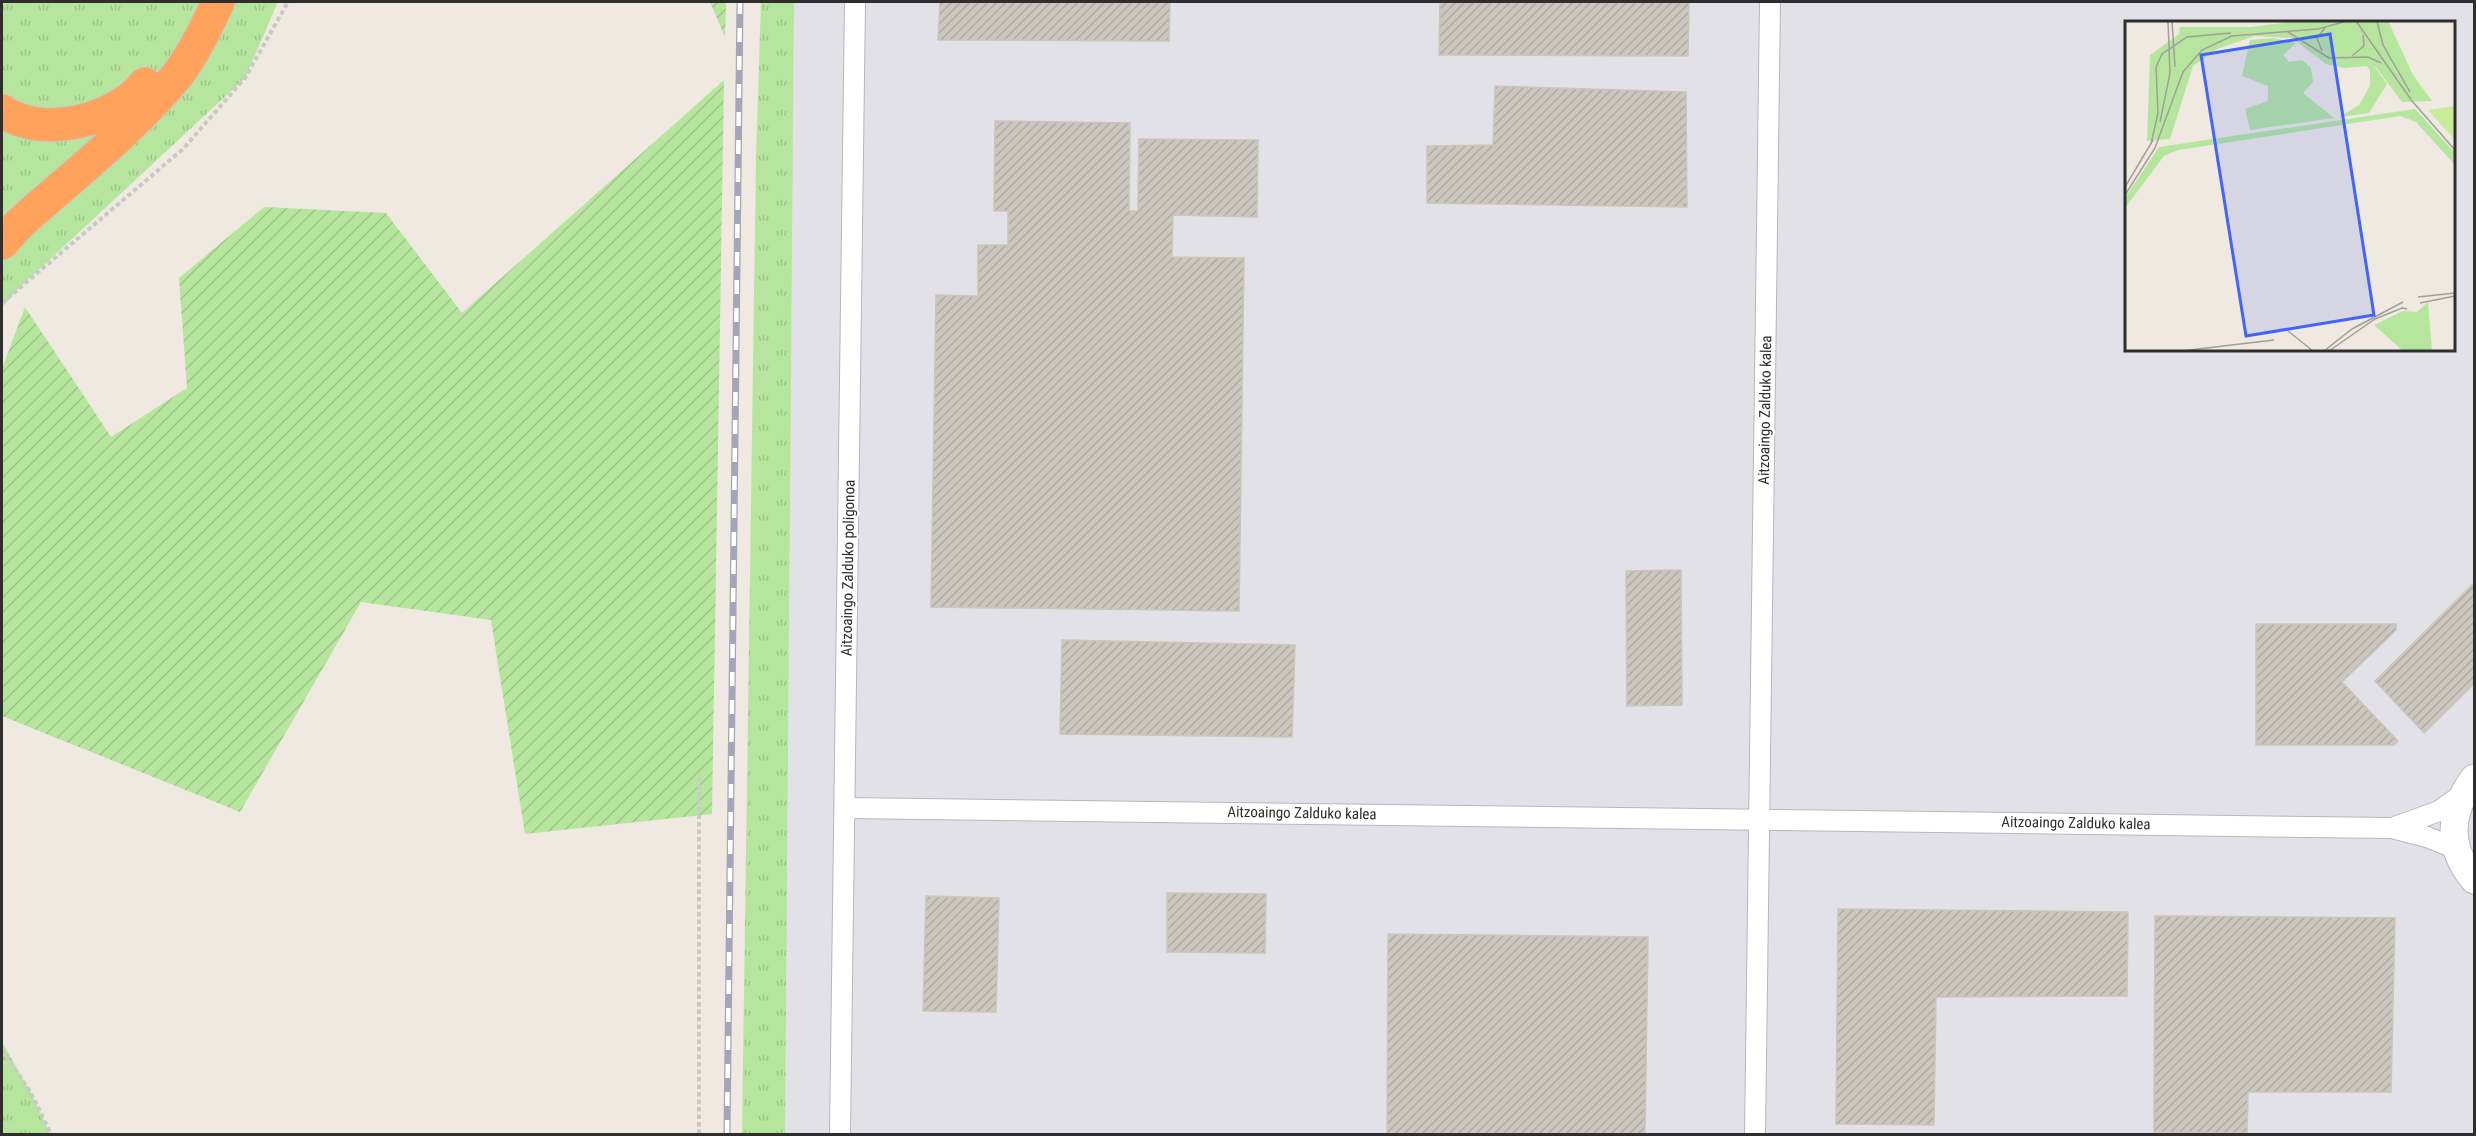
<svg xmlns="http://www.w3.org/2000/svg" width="2476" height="1136" viewBox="0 0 2476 1136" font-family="'Roboto Condensed',sans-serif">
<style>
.industrial{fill:#e3e1e8;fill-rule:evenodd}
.grass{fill:url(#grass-tufts)}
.garden{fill:url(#garden-furrows)}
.building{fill:url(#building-hatch);stroke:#cbc5ba;stroke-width:1.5}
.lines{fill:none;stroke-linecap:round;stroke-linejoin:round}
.street-casing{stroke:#b4b7c1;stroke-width:22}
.secondary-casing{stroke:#b4b7c1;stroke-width:29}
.highway-casing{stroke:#c9c9c9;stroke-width:35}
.path{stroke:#c9c9c9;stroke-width:4;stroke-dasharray:4.5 3;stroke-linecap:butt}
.street{stroke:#fff;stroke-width:20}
.secondary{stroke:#fff;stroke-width:27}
.highway{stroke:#ffa35c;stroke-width:33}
.rail-casing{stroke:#a3a6b8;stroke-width:7}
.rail{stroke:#fff;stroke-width:4.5;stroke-dasharray:14;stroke-linecap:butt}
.labels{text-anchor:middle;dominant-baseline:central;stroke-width:4.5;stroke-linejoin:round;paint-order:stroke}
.street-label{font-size:15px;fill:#2e2e2e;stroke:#fff}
.inset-road{fill:none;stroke:#a29e99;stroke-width:1.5}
.view{fill:#4264fb;fill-opacity:0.15;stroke:#4264fb;stroke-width:3}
.inset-edge{fill:none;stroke:#2e2e2e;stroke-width:3}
</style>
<defs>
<pattern id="grass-tufts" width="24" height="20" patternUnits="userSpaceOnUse" patternTransform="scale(1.5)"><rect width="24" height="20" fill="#b6e59e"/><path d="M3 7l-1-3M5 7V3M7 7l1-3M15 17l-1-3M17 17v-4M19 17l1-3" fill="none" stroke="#9dc588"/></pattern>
<pattern id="garden-furrows" width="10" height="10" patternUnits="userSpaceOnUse" patternTransform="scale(1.5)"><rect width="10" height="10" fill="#b6e59e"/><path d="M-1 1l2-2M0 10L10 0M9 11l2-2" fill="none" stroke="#9dc588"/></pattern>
<pattern id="building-hatch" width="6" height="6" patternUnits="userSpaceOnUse" patternTransform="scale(1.5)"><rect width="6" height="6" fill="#cbc7bf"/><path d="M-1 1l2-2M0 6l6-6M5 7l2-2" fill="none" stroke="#afaba4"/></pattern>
</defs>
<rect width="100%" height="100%" fill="#efe9e1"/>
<!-- industrial -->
<path class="industrial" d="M794,2H2474V1134H785ZM2126,22H2454V350H2126Z"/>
<!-- grass -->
<g class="grass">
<path d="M2,2H278L245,78L17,290L2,307Z"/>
<path d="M761,2H794L785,1134H742L756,157Z"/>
<path d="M2,1042L31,1093L50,1134H2Z"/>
</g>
<!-- garden -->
<g class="garden">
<path d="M710,2H726L725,37Z"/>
<path d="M724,80L712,814L525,834L491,620L361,602L240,812L2,716V369L25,307L111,437L187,388L179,278L264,207L386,213L462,313Z"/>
</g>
<!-- building -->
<g class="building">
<path d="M940,2H1170L1169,41L938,40Z"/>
<path d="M1440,2H1689L1688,56L1439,55Z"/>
<path d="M1495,86L1686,92L1687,207L1427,203V146L1493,145Z"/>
<path d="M995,121L1130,123L1129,211H1138L1139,139L1258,140L1257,217L1173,215L1172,257L1244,258L1239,611L931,607L936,295L978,296V245H1008V211H994Z"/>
<path d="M1681,570L1682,705L1627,706L1626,571Z"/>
<path d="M2474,583V684L2424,733L2375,681Z"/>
<path d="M2256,624H2396V630L2342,682L2398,741L2394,745H2256Z"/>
<path d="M1062,640L1295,645L1292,737L1060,734Z"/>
<path d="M1167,893L1266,894L1265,953L1167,952Z"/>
<path d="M926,896L999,898L996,1012L923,1011Z"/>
<path d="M1838,909L2128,912L2127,996L1936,997L1934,1125L1836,1124Z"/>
<path d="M2155,916L2395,918L2391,1092H2248L2247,1133L2154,1132Z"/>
<path d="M1388,934L1648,937L1645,1134H1387Z"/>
</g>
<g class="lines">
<!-- street casing -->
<g class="street-casing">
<g id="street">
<path d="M845,808L2392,828L2427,837L2457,849"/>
<path d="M2392,828L2439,811L2463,794"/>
<path d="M840,1134L855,2"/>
<path d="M1755,1134L1770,2"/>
</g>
</g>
<!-- secondary casing -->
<g class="secondary-casing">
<path id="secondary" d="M2474,778C2449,812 2446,846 2474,880"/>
</g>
<!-- highway casing -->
<g class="highway-casing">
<g id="highway">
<path d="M2,111C42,139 115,121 145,84"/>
<path d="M2,243L17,226C70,178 129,133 175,78C193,55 206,28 218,2"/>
</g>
</g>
<!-- path -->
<g class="path">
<path d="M2,303L183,149L245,78L288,2"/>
<path d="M2,1050L31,1093L51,1134"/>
<path d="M699,1134V774"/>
</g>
<!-- street -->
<use href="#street" class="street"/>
<!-- secondary -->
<use href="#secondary" class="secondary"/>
<!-- highway -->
<use href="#highway" class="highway"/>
<!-- rail casing -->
<g class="rail-casing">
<path id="rail" d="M727,1134L740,2"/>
</g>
<!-- rail -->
<use href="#rail" class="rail"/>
</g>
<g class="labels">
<!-- street labels -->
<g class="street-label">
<text transform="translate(1765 410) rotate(-89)">Aitzoaingo Zalduko kalea</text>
<text transform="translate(848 568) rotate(-89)">Aitzoaingo Zalduko poligonoa</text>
<text transform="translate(1302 813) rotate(1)">Aitzoaingo Zalduko kalea</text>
<text transform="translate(2076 823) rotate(1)">Aitzoaingo Zalduko kalea</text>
</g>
</g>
<!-- overview -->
<g transform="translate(2125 21)">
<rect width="330" height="330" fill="#efe9e1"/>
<path d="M173,0H263L288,54L307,80L277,81L250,45L245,50L242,45L219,47L201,43L167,17L130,15L92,28L68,45L45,118L22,120L25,34L54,13L55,6H126ZM290,88L330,132V144L291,101L275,95L53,129L39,135L0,187V177L34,126ZM303,281L307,330H278L249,304L278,290L292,291Z" fill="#b6e59e"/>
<path d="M149,17L171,22L158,34L164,41L177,39L186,47L188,61L178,72L209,97L125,109L120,88L143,80V65L117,55L125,19ZM249,45L262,63L244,92L214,96L234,84L245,65V50Z" fill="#b6e59e"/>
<path d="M330,85V119L303,89Z" fill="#c9ec9a"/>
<path class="inset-road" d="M47,0L50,46M231,0L287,80L330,129M252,0L258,24L285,71M163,11L204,37L243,36L256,42M197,30L192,17L200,7M227,35L239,25L238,14M35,101L45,52L43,0M26,123L33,92L31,46L37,33L62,16L106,12M0,166L28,119M0,174L30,127L58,51L77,29L107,15L193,8L222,0M293,276L330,272M295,282L330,275M163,310L188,330M56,330L149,319M199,330L227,308L278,281M204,330L250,298L277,287L282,288"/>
<path class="view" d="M205,13L249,294L121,315L76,34Z"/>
<rect width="330" height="330" class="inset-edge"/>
</g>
<!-- border -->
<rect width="2476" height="1136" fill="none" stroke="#2e2e2e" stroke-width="6"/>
</svg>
